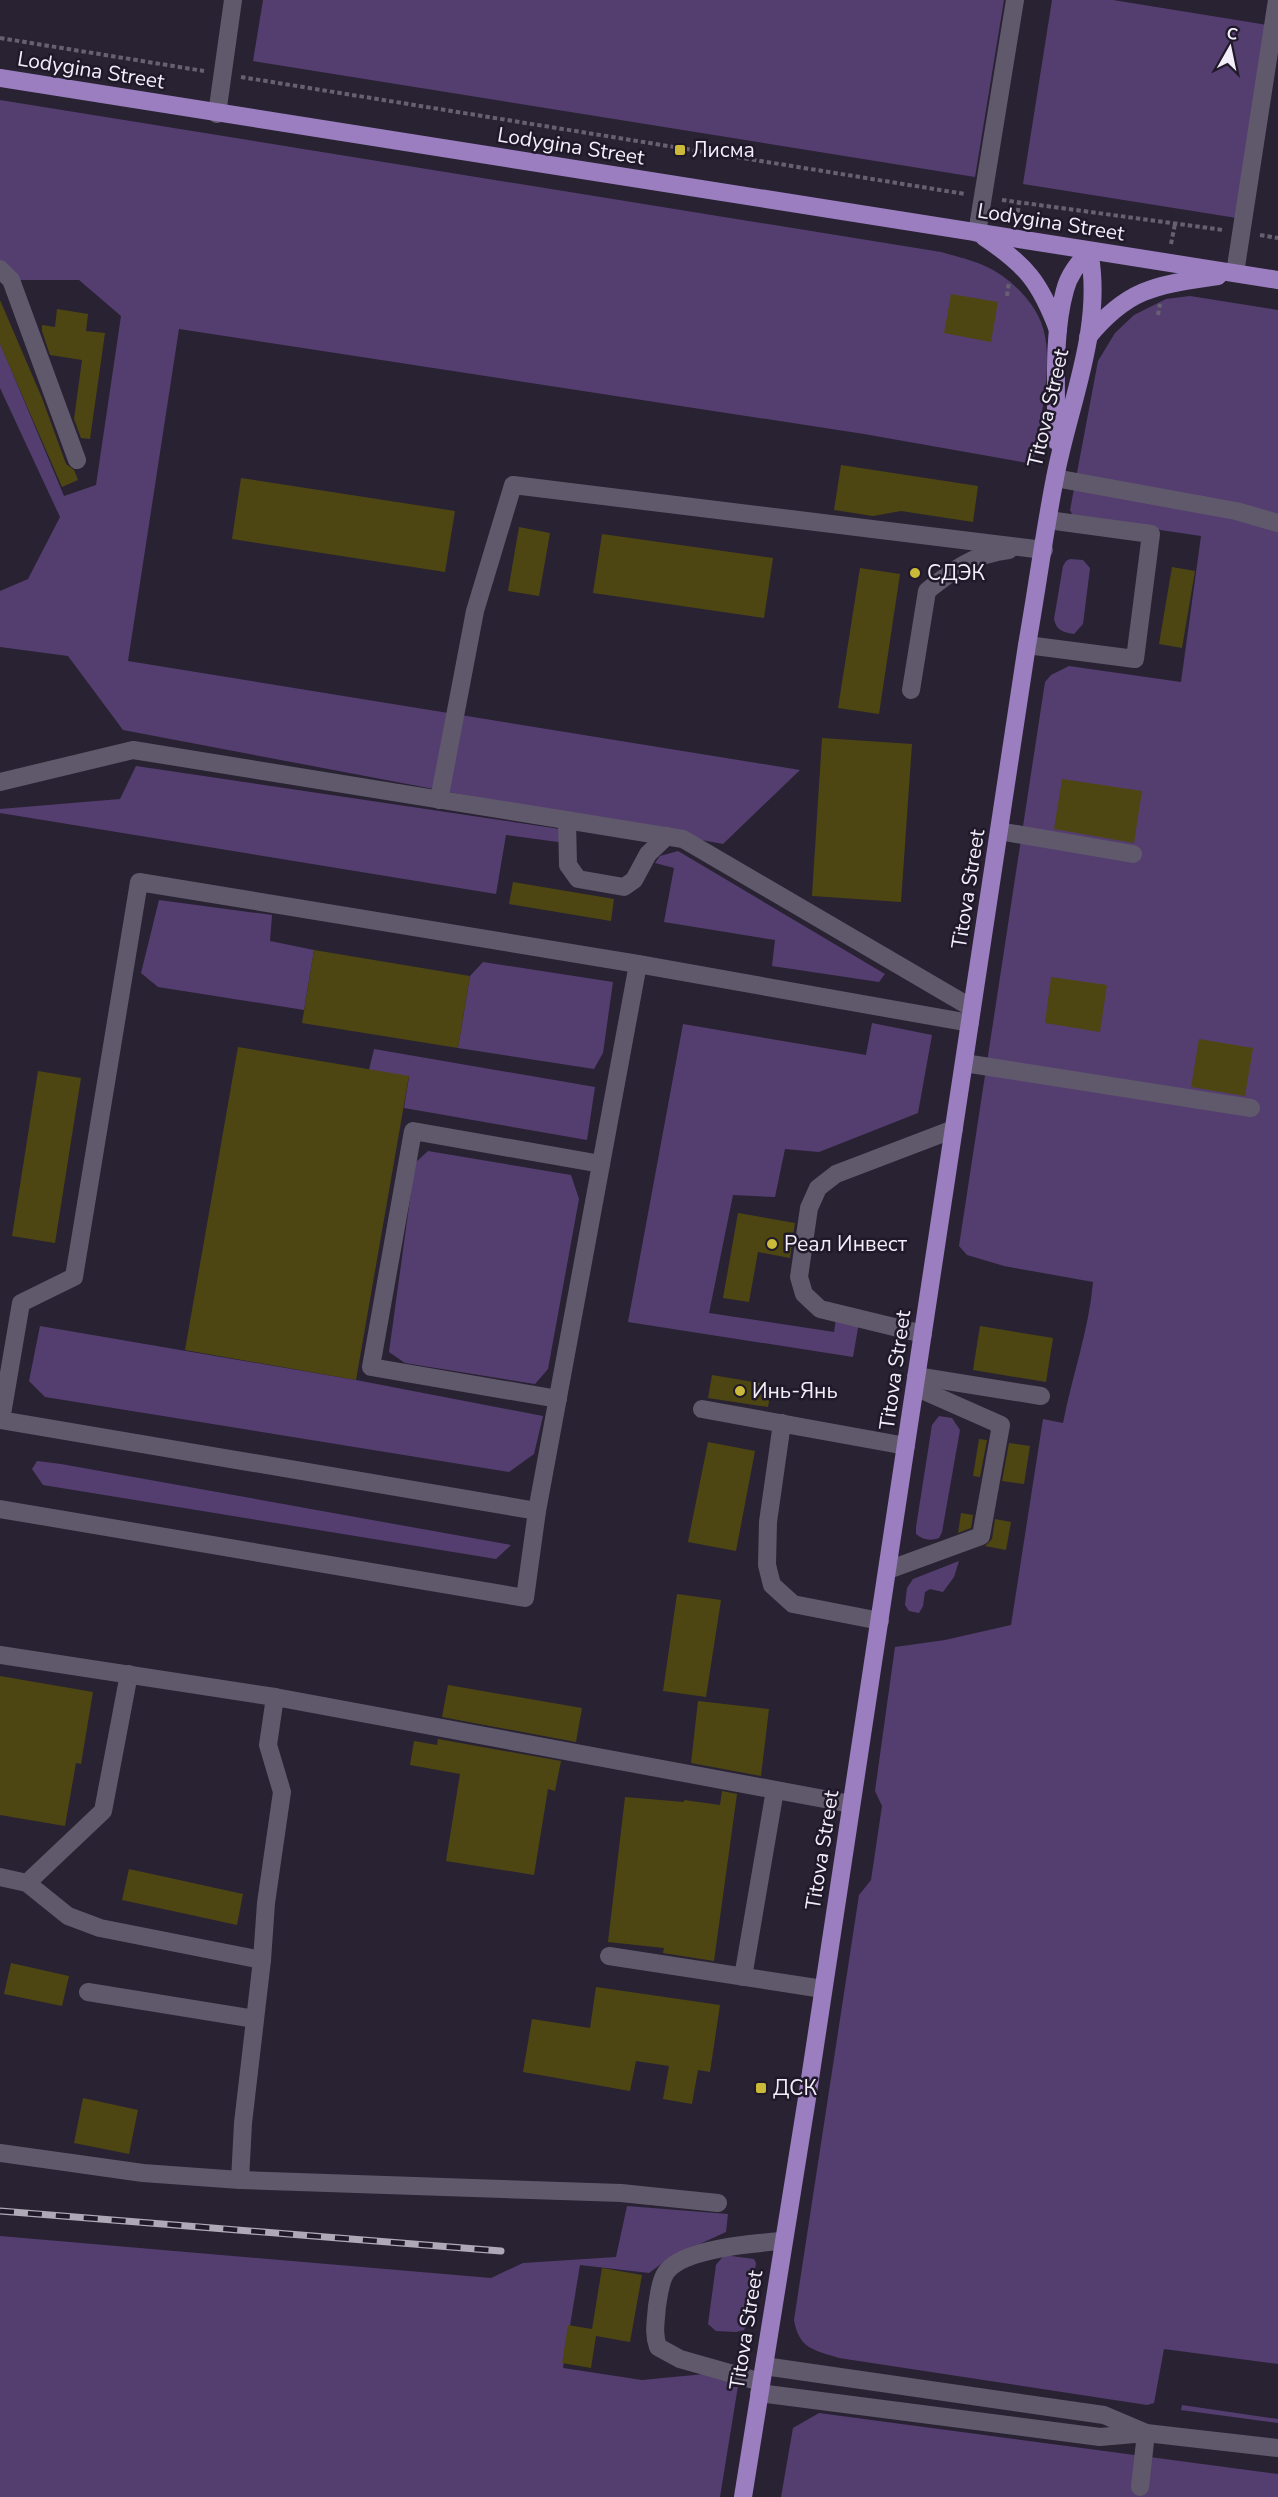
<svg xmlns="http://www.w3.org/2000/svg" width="1278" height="2497" viewBox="0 0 1278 2497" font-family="'Nunito Sans',sans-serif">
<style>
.green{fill:#543e6f}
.building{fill:#4d4612}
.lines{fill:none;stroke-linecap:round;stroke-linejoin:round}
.path{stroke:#676070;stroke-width:4;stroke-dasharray:4.5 3;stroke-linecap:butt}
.minor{stroke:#60596c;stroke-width:18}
.major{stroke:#9a7ebf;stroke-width:18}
.rail-casing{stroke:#afa9b7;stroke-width:7}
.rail{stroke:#201929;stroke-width:4.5;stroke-dasharray:14;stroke-linecap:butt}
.poi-dot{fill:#cbba39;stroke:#201929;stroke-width:2}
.labels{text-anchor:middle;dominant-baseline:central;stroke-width:5;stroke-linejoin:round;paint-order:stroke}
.street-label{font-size:21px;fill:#f3eefa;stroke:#201929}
.poi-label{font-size:21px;fill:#f3eefa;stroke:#201929;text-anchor:start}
</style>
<rect width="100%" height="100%" fill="#292233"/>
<!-- green -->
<g class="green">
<path d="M263,0H1004L975,177L253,61Z"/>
<path d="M1052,0H1113L1273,26L1243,219L1023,184Z"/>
<path d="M0,100L941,252C958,257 977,261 993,270C1017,284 1040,308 1045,336C1052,373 1039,427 1033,464L864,434L179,329L128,661L800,770L723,844L123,730L68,656L0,647V591L28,579L60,517L0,388V343L64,496L96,485L121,316L79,280H0Z"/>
<path d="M1190,296L1278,310V2364L1164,2349L1154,2403L1147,2405L839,2358C814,2350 799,2349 794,2320L859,1895L871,1880L882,1806L875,1791L895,1647L945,1640L1011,1625L1043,1419L1063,1423C1072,1376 1089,1330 1093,1282L1004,1266L967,1255L959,1246L1045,682L1051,675L1069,666L1181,682L1201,536L1079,518L1073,516L1070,510L1098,361L1115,333L1134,315L1166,299Z"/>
<path d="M1070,559L1083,560L1090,568L1083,624L1074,634C1063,632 1057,631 1054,619L1063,566L1066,561Z"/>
<path d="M136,766L553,828L559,829L563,838L558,842L506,835L496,894L0,813V809L120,799Z"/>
<path d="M678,851L885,974L879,982L772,966L775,940L664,922L674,868L655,863L660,856Z"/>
<path d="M159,900L272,915L270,941L314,950L304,1010L158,987L141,973Z"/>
<path d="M483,962L613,982L603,1053L594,1069L458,1048L470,976Z"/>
<path d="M872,1023L932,1035L918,1113L819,1152L785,1149L775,1197L733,1195L709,1313L834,1332L836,1319L859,1322L853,1357L628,1322L683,1024L866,1055Z"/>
<path d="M374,1049L595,1087L587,1140L404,1108L409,1077L369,1070Z"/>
<path d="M428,1151L571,1175L579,1199L548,1369L535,1384L405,1363L389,1352L415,1163Z"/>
<path d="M40,1326L356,1380L543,1416L534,1454L509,1472L45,1397L29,1381Z"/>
<path d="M939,1416L952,1418L960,1430L942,1532L939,1538C930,1541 923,1540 916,1534V1527L932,1425Z"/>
<path d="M37,1461L61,1464L511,1545L496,1559L43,1485L32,1469Z"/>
<path d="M959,1561L954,1577L943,1592L930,1589L925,1592L923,1606L919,1613L909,1611L905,1605L907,1588L913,1579Z"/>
<path d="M627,2206L728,2214L726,2232L669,2258L649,2273L580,2265L563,2368L642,2380L715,2373L737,2380L738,2386L720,2497H0V2236L491,2278L523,2263L616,2257Z"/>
<path d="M724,2255L754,2259L756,2263L747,2324L744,2330L736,2332L716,2331L708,2324L716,2265Z"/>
<path d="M1182,2405L1278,2419V2423L1181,2410Z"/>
<path d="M819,2413L1278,2474V2497H781L793,2428Z"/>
</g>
<!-- building -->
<g class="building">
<path d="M951,294L998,302L991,342L944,333Z"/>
<path d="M0,300L42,398L66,464L74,470L78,480L62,487L0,344Z"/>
<path d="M57,309L88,314L86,331L105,333L90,439L81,438L74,419L82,360L50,355L42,331V325L55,327Z"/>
<path d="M841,465L978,486L973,522L901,511L873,516L834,510Z"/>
<path d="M241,478L455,511L445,572L232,539Z"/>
<path d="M519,527L550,533L539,596L508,591Z"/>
<path d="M602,534L773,558L764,618L593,593Z"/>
<path d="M1172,567L1195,571L1182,648L1159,644Z"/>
<path d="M860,568L900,574L879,714L838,708Z"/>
<path d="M822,738L912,744L901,902L812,896Z"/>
<path d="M1062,779L1142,791L1134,843L1054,829Z"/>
<path d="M513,882L614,899L611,921L509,904Z"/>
<path d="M314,950L470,976L458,1048L302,1023Z"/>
<path d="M1051,977L1107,985L1100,1032L1045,1023Z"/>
<path d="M1199,1039L1253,1048L1245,1096L1191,1087Z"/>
<path d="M238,1047L409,1076L356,1380L185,1350Z"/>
<path d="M38,1071L81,1078L55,1243L12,1236Z"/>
<path d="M738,1213L795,1223L790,1258L758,1252L749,1302L723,1298Z"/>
<path d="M980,1326L1053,1338L1046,1382L973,1370Z"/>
<path d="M712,1375L772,1385L768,1407L708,1398Z"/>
<path d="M979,1439L987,1440L980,1477L973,1476Z"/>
<path d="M708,1442L755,1451L736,1551L688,1542Z"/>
<path d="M1009,1443L1030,1446L1024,1484L1002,1481Z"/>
<path d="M961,1513L973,1515L971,1528L958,1533Z"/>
<path d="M995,1519L1011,1522L1006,1550L985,1546L992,1539Z"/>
<path d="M677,1594L721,1600L706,1697L663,1691Z"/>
<path d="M0,1676L93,1692L81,1764L76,1763L65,1826L0,1815Z"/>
<path d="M448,1685L582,1708L576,1742L442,1717Z"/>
<path d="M698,1701L769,1709L761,1776L691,1763Z"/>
<path d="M438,1739L561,1761L555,1791L548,1789L534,1875L446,1861L460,1774L410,1765L414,1741L437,1745Z"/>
<path d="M722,1791L737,1794L714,1961L663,1953L664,1948L608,1942L625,1797L684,1802V1800L720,1805Z"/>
<path d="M129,1869L243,1894L237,1925L122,1900Z"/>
<path d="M11,1963L69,1976L62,2006L4,1994Z"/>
<path d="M596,1987L720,2005L710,2072L698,2070L692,2104L663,2099L669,2066L636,2061L630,2091L523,2072L532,2019L590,2028Z"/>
<path d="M83,2098L138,2110L129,2154L74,2143Z"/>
<path d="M602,2268L642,2275L630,2342L596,2336L591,2368L562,2363L568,2325L592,2329Z"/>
</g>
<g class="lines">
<!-- path -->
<g class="path">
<path d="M0,38L204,71"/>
<path d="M241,77L965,194"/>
<path d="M1002,200L1223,230"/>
<path d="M1017,220L1019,202"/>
<path d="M1260,235L1278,238"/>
<path d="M1171,244L1175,224"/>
<path d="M1007,296L1009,281"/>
<path d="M1158,315L1160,304"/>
</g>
<!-- minor -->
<g class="minor">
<path d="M217,114L233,0"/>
<path d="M977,233L1015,0"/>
<path d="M0,269L11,280L77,460"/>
<path d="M1235,273L1277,0"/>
<path d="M1055,478L1236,511L1278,523"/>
<path d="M1027,645L1135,659L1151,534L1048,520"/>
<path d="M911,690L927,591C953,570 974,554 1009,550"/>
<path d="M0,782L133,750L683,839L972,1008"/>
<path d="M439,800L475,611L513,485L1044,550"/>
<path d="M567,820L568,865L578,879L624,887L634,880L648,854L667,836"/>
<path d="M999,831L1133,854"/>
<path d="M964,1063L1251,1108"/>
<path d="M923,1334L820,1309L804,1294L799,1277L809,1208L818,1188L836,1174L954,1129"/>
<path d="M916,1376L1041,1396"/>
<path d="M558,1399L371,1367L413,1131L601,1164"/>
<path d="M702,1409L906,1446"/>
<path d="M782,1423L768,1522L767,1565L772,1585L793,1604L880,1621"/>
<path d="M0,1509L525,1598L537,1511L638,964"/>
<path d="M537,1511L1,1420L21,1303L74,1277L139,882L638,964L970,1023"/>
<path d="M888,1570L981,1536L1001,1425L915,1387"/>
<path d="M0,1655L275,1697L851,1804"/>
<path d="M0,1877L27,1883L68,1916L100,1928L262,1960"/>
<path d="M27,1883L103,1811L129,1674"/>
<path d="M609,1956L823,1989"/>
<path d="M743,1977L775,1790"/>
<path d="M88,1992L255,2019"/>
<path d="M0,2153L143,2173L240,2180L621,2193L718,2203"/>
<path d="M240,2180L243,2123L262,1960L266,1903L282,1792L268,1745L275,1697"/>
<path d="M764,2366L1104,2415L1144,2432"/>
<path d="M761,2382L680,2359L658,2347C653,2333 656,2321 657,2306C659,2295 660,2280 667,2271C685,2248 756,2243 783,2241"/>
<path d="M759,2393L1100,2437L1146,2433L1278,2448"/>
<path d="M1140,2487L1146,2433"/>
</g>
<!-- major -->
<g class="major">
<path d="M0,78L1278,280"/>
<path d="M984,237C1026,265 1040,282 1058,330"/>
<path d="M1088,337C1129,287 1158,285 1218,276"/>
<path d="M1056,441C1057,393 1052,336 1065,290C1069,274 1079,263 1089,251"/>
<path d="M743,2497L808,2092L1027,645C1037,589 1044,534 1055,478C1069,404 1104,327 1089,251"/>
</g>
<!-- rail casing -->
<g class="rail-casing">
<path id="rail" d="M0,2211L501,2251"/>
</g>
<!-- rail -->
<use href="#rail" class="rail"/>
</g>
<!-- markers -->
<g class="poi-dot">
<rect x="674" y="144" width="12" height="12" rx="3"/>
<circle cx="915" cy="573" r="6"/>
<circle cx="772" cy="1244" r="6"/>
<circle cx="740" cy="1391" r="6"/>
<rect x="755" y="2082" width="12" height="12" rx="3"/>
</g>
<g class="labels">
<!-- street labels -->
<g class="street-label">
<text transform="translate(91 70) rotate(9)">Lodygina Street</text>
<text transform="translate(571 146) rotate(9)">Lodygina Street</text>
<text transform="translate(1051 222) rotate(9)">Lodygina Street</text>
<text transform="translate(1048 408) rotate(-77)">Titova Street</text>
<text transform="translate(968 889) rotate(-81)">Titova Street</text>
<text transform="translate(895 1370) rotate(-82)">Titova Street</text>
<text transform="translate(822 1850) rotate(-81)">Titova Street</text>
<text transform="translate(746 2330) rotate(-81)">Titova Street</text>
</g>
<!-- poi labels -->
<g class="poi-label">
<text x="692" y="150">Лисма</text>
<text x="927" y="573">СДЭК</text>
<text x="784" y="1244">Реал Инвест</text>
<text x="752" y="1391">Инь-Янь</text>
<text x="773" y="2088">ДСК</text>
</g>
</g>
<!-- north arrow -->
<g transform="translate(1230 48) rotate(9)" stroke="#201929" stroke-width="4.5" paint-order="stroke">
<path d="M0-4.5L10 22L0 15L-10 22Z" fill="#f3eefa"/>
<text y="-9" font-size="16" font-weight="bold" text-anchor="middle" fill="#f3eefa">С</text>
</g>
</svg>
